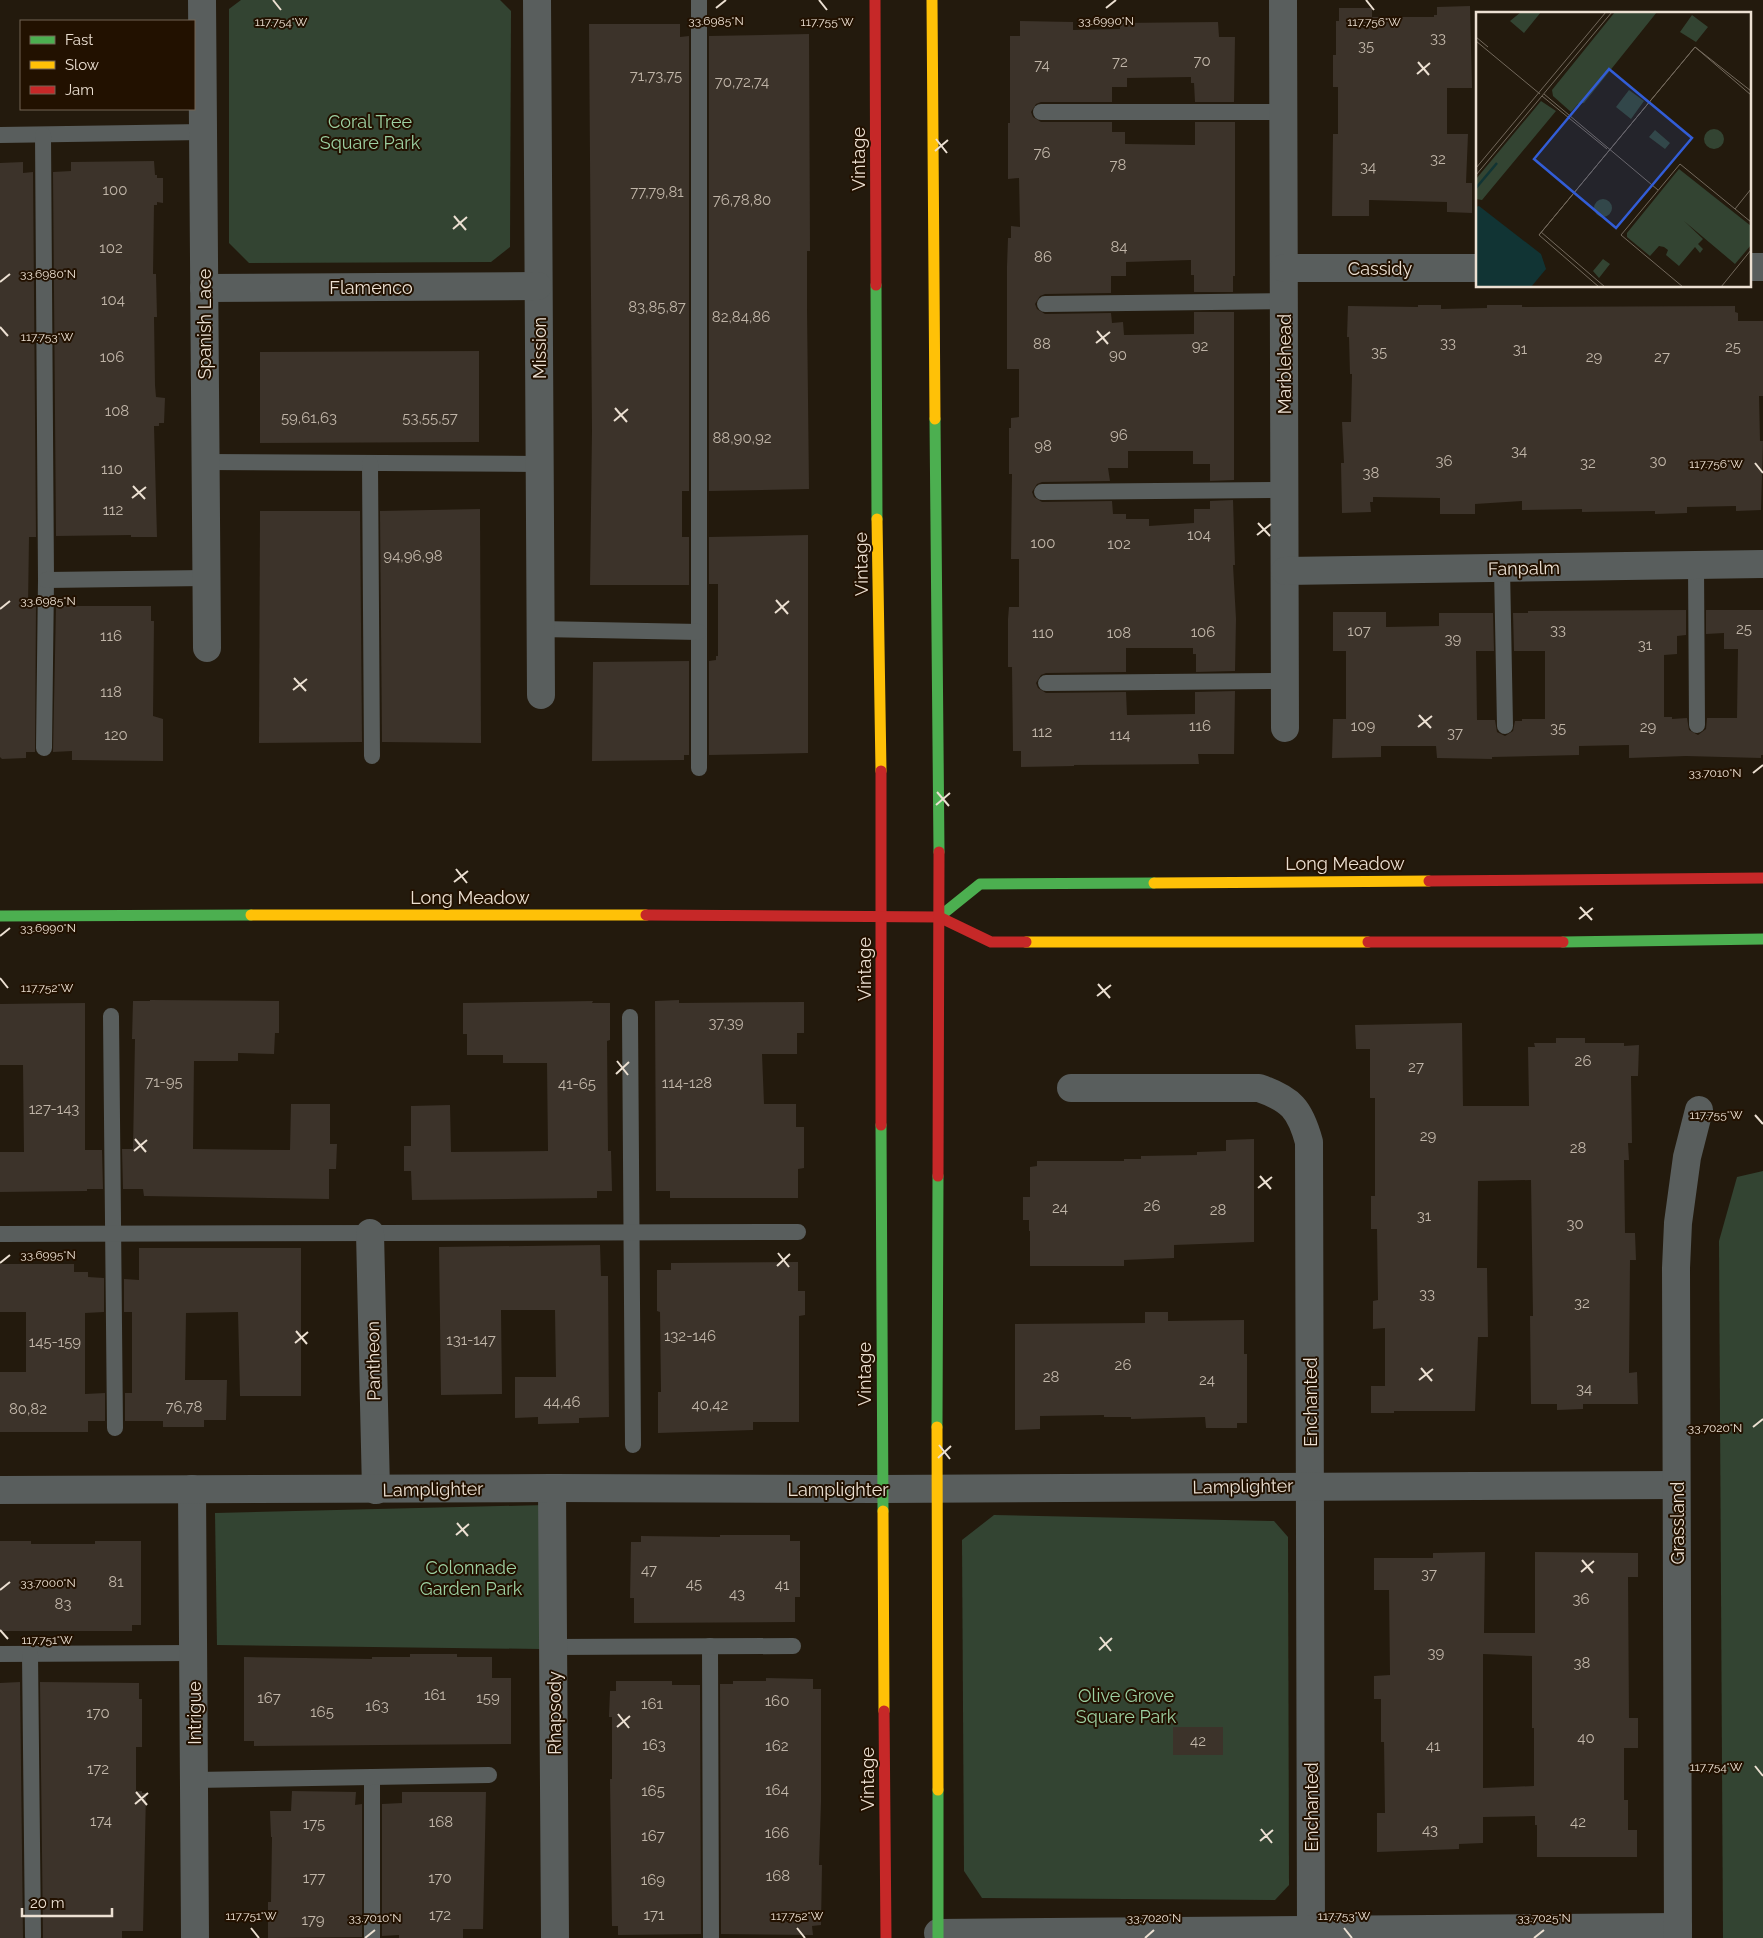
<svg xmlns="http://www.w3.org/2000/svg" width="1763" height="1938" viewBox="0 0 1763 1938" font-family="Raleway,sans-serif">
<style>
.green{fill:#334432}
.building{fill:#3c332a;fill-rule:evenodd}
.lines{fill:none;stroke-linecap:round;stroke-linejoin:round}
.lane{stroke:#595e5d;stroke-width:16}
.street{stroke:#595e5d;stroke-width:28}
.fast{stroke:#4caf50;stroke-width:11}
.slow{stroke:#ffc107;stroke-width:11}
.jam{stroke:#c62828;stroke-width:11}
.ticks{fill:none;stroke:#ece0d2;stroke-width:2}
.labels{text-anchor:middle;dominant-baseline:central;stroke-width:4;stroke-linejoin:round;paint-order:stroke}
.number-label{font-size:15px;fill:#c0b5a8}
.park-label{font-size:18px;fill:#9dd1a2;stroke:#210}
.street-label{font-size:18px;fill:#ece0d2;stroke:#210}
.inset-river{fill:none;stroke:#113434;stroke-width:2.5}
.inset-road{fill:none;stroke:#73695c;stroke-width:1}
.view{fill:#325dd7;fill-opacity:0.15;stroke:#325dd7;stroke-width:2.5}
.inset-edge{fill:none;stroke:#ece0d2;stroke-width:2.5}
.ticks-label{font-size:12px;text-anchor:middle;fill:#ece0d2;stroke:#210;stroke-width:4;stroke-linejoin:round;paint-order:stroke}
</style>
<rect width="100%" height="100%" fill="#231a0d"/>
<!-- green -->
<g class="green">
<path d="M241,0H500L511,11L510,247L491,262L249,263L229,243V9Z"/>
<path d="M1763,1171V1938H1723L1719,1241L1737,1177Z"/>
<path d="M545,1505L540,1649L217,1645L215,1513Z"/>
<path d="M994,1515L1274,1521L1288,1537L1289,1885L1275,1900L982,1898L964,1871L962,1540Z"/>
</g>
<!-- building -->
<g class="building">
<path d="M1470,6L1472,88H1447V134H1468L1466,183H1472V213L1447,212V202L1369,200V216H1332L1333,134H1338V87H1333V55H1336V21H1339V8H1372V17H1434V15H1437V7Z"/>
<path d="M1020,21L1073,22V30L1120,29V23L1218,22L1219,37H1235L1234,102H1195L1194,83H1191V77L1127,78V87H1112V102H1041L1036,104L1031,112L1033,117L1041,122H1112V132H1125V144L1195,145V122H1235V276H1233V292H1194V275H1191V260L1126,262V276H1111V293L1045,294L1040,296L1035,304L1037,309L1045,314L1111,313L1112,323L1123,322L1124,335L1194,334V312H1234V480L1210,481V464H1193V451H1128V468H1108L1110,481L1042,482L1037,484L1032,492L1034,497L1042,502L1112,501L1113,514H1126V519H1149V526L1194,523V509H1210V501L1233,500L1235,565H1233L1236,619L1235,671L1196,672V654H1193V648H1126V672L1046,673L1041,675L1036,683L1038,688L1046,693L1126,692L1127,715L1195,714V692L1235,691L1234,754H1198L1199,764L1074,765V766L1021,767V751H1013L1012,667H1008V619L1009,607H1019V559H1011L1012,474H1009V428H1011V418L1019,417V369H1007V267L1008,238H1011V226L1020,227L1019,178L1008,179V123H1010V36H1020Z"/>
<path d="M589,24H680V37L689,36V491H682V537H689V585H590L592,431Z"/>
<path d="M809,34L810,251H807V309L809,489L709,491V36Z"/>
<path d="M154,161L155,175H157V178H163V203L157,202V205H154L153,274H156L157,317H154L155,385L156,397L165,398L164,423H159V426H154L157,537H131V535L56,536L53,172L71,171V162Z"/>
<path d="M23,162V173L33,172L36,537H29L28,606H36L35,752H26V758L2,759L0,757V163Z"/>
<path d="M1418,305H1441V309L1487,308V305H1522V307L1735,306V312L1738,313V321H1763V396H1759L1760,441H1763L1761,510L1736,511V506L1687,507V513L1655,514V511L1582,512V509L1522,510V501L1475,504V514H1440V498L1373,497V502H1370L1371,512L1342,513L1341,463H1344L1342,422H1351L1352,374H1350L1349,337H1347L1348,306L1418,307Z"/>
<path d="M479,351V442L260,443V352Z"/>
<path d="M480,509L481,743L382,742L380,511Z"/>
<path d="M260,511H360L362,742L259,743Z"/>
<path d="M808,535V753L709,755V661L716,660V656H718V584H709V537Z"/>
<path d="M56,606H151V621H154L153,716L163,719V761L72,760V751L53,752Z"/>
<path d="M1686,610V635L1677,636V654L1664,655V717H1672V719L1687,718L1689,730L1698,735L1706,729L1707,718H1737L1738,649H1724V633L1706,634V610H1763V755H1761V758L1686,756L1629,758V745L1579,746V755L1492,757V759L1437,758L1436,746H1381V757L1332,758L1333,719H1346V651H1333V612H1386V627L1439,626V613H1493L1494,651H1476L1477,720H1495L1497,732L1505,736L1513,731L1515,721H1522V719H1545V651H1514L1513,613H1528V611Z"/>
<path d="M689,661V755H684V760L592,761L593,662Z"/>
<path d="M150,1000L279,1001V1033H275L274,1054L238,1053V1061H194L193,1149L290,1150L291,1104H330V1144H337L336,1169H329V1199L144,1196L143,1189H123L122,1149H133L135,1039H132L133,1001H150Z"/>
<path d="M679,1000V1003L804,1002V1033H797V1054H762L764,1104H796V1127H804V1168L798,1169V1198H670V1191H656L655,1001Z"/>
<path d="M593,1001L592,1003H610V1040L607,1041L608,1151H611L612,1191H597V1198L412,1200L411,1171H404V1146H411V1106L450,1105L451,1152L548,1151L547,1063H503V1055H467V1034H463V1003Z"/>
<path d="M85,1003V1150H102L103,1189H87V1191L0,1192V1152H24L23,1065H0V1004Z"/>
<path d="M1462,1023L1463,1106H1529L1528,1047H1535L1534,1043H1556V1038H1585V1043H1624V1046L1639,1045L1638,1076H1631L1632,1143H1628L1629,1160H1624L1625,1233H1635L1636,1260H1630L1629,1373L1637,1372L1638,1404H1583V1409L1557,1410V1404H1531L1530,1316H1533L1531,1180L1478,1181L1477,1268H1487L1488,1337H1478L1475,1411H1394V1413H1371V1386H1385V1328L1373,1329V1301L1378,1300L1377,1229H1371V1196H1375V1098H1370V1049H1356L1355,1025Z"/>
<path d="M1254,1139V1242L1174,1245V1258L1124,1260V1266H1030V1231H1029V1220H1023V1197H1030V1167L1037,1166V1161H1124V1159H1141V1156L1197,1155V1152L1226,1151V1140Z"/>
<path d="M600,1245L601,1276H608L609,1417L579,1418V1423L538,1424V1417L515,1418V1377H556L555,1310H501L502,1394L441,1395L439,1247Z"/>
<path d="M139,1248H301V1396H240L238,1312L186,1313L185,1380H227L226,1420H204V1427H163V1421H125V1393H132V1312H124V1279L139,1280Z"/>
<path d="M798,1262V1291H805V1315L799,1316V1422H753V1430L658,1433V1392H661L660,1312L657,1311V1270H671V1263Z"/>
<path d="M0,1264H74V1272H88V1277L104,1278V1312L85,1313V1394L105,1393V1421H88V1432H0V1372H26V1312H0Z"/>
<path d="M1145,1312H1168V1321L1244,1320V1354H1247V1423H1237V1428H1206L1205,1417L1131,1419V1417H1104V1415L1040,1416V1429L1015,1430V1324L1145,1323Z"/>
<path d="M720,1535H790V1541H800V1597H795V1622L634,1623V1598H630L631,1542H641V1536L720,1537Z"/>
<path d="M0,1541H31V1544H95V1541H141V1625H132V1631H0Z"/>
<path d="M1485,1552L1484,1633H1535V1552L1638,1553V1577H1628L1629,1718H1638V1748H1624V1800H1628V1830H1637V1857H1537V1825H1535V1816L1483,1817V1843L1459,1844V1849L1377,1852V1813H1385L1384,1742H1381V1699H1374V1676L1390,1675L1389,1590H1374V1558H1433V1553ZM1483,1654L1532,1656V1728H1534V1786L1483,1788Z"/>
<path d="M410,1654H457V1657H492V1678H511V1744L254,1746V1741H244V1657L372,1659V1657H410Z"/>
<path d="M766,1678L813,1679V1689H821V1802L819,1865H822L821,1925L812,1926L813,1935L721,1934L720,1684H733V1681H766Z"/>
<path d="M616,1681H672V1685H700L701,1934L618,1935V1926H612L610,1779H612V1717H609L610,1691H616Z"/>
<path d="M20,1682L23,1938H0V1683Z"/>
<path d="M40,1682L139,1683V1699H142V1747H136V1791H142V1793H146L143,1931H122V1938H43Z"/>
<rect x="1173" y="1727" width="50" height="28"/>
<path d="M292,1791L356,1792L355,1805L362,1804V1937L268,1938V1902H271L272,1837H271L270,1811H291Z"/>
<path d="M402,1792H486L483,1929H463V1938H399V1935L382,1936V1804L402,1803Z"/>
</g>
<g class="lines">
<!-- lane -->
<g class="lane">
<path d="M699,0V768"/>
<path d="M1041,112H1284"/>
<path d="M0,135L203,132"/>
<path d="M43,135L46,580L44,748"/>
<path d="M1045,304L1284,301"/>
<path d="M205,462L539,464"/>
<path d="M370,463L372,756"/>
<path d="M1042,492L1284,490"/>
<path d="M1696,565L1697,725"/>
<path d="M1502,568L1505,726"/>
<path d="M46,580L206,578"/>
<path d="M540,629L699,632"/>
<path d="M1046,683L1285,681"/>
<path d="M111,1016L115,1428"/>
<path d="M630,1017L633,1445"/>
<path d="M0,1234L798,1232"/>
<path d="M710,1646L711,1938"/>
<path d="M553,1647L793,1646"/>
<path d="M0,1654L193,1653"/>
<path d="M30,1654L33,1936"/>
<path d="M372,1777V1938"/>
<path d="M194,1780L489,1775"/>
</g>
<!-- street -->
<g class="street">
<path d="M202,0L207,648"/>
<path d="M537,0L541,695"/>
<path d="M1283,0L1285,728"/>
<path d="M1749,267H1763"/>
<path d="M1284,268H1477"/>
<path d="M204,288L538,286"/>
<path d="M1285,571L1763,564"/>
<path d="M1071,1088H1259C1291,1099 1300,1109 1309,1142L1311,1929"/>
<path d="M370,1233L376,1490"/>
<path d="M552,1488L555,1938"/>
<path d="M192,1489L195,1938"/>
<path d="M0,1490L552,1488L882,1489L1676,1485"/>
<path d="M938,1933L1678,1927"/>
<path d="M1678,1938L1676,1268L1678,1223L1687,1157L1699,1110"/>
</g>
<!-- fast -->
<g class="fast">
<path d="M876,285L877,519"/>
<path d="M935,419L939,852"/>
<path d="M0,916L251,915"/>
<path d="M939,917L980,884L1154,883"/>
<path d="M1563,942L1763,939"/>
<path d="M881,1125L883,1511"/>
<path d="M937,1427L938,1176"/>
<path d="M938,1790V1938"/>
</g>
<!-- slow -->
<g class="slow">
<path d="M932,0L935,419"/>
<path d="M877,519L881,771"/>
<path d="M1154,883L1429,881"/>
<path d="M251,915H646"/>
<path d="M1026,942H1368"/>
<path d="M937,1427L938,1790"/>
<path d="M883,1511L884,1711"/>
</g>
<!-- jam -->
<g class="jam">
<path d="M875,0L876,285"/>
<path d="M881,771V1125"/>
<path d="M1429,881L1763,878"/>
<path d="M646,915L939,917L991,942H1026"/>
<path d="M1368,942H1563"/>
<path d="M938,1176L939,852"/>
<path d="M884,1711L886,1938"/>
</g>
</g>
<!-- ticks -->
<path class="ticks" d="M273,0L281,10M819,0L827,10M1366,0L1374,10M716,8L726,0M1106,8L1116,0M1418,62L1429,75M1417,74L1430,63M936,139L947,153M935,151L948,140M454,216L466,230M453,229L467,217M0,282L10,274M0,327L8,336M1097,331L1108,344M1096,343L1110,332M615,408L627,422M614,421L628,409M1755,463L1763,473M133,486L145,499M132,498L146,487M1258,523L1270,536M1257,535L1271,524M776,600L788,614M0,609L10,601M775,613L789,601M294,678L306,691M293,690L307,679M1419,715L1431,728M1418,727L1432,716M1753,773L1763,765M937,792L949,806M936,805L950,793M456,869L467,883M454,882L468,871M1580,907L1592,920M1579,919L1593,908M0,936L10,928M0,978L8,988M1098,984L1110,998M1097,996L1111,985M617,1061L628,1075M616,1074L629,1062M1755,1115L1763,1124M135,1139L146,1152M134,1151L147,1140M1260,1176L1271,1189M1258,1188L1272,1177M778,1253L789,1267M0,1263L10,1255M777,1266L790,1254M296,1331L307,1344M295,1343L308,1332M1421,1368L1432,1381M1419,1380L1433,1369M1753,1427L1763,1419M939,1445L950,1459M938,1458L951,1446M457,1523L468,1536M456,1535L469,1524M1582,1560L1593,1573M1581,1572L1594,1561M0,1590L10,1582M0,1630L8,1639M1100,1637L1111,1651M1099,1650L1112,1638M618,1714L629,1728M617,1727L630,1716M1755,1766L1763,1776M136,1792L147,1805M135,1804L148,1793M1261,1829L1272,1843M1260,1841L1273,1830M251,1928L259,1938M797,1928L805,1938M1344,1928L1352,1938M365,1938L375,1930M1145,1938L1154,1930M1534,1938L1544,1930"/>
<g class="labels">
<!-- number labels -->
<g class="number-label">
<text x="1438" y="38">33</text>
<text x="1366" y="46">35</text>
<text x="1202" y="61">70</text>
<text x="1120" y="62">72</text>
<text x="1042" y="65">74</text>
<text x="656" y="76">71,73,75</text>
<text x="742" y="82">70,72,74</text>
<text x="1042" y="153">76</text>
<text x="1438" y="159">32</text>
<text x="1118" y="165">78</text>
<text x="1368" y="167">34</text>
<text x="115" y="190">100</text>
<text x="657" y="192">77,79,81</text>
<text x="742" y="200">76,78,80</text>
<text x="1119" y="247">84</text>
<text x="111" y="248">102</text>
<text x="1043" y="257">86</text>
<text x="113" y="300">104</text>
<text x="657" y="307">83,85,87</text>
<text x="741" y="317">82,84,86</text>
<text x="1448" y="343">33</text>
<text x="1042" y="344">88</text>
<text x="1200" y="346">92</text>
<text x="1733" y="347">25</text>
<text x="1520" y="349">31</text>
<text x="1379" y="352">35</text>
<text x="1118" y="355">90</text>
<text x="112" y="357">106</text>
<text x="1594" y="357">29</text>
<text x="1662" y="357">27</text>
<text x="117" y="411">108</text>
<text x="309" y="418">59,61,63</text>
<text x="430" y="418">53,55,57</text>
<text x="1119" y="435">96</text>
<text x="742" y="438">88,90,92</text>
<text x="1043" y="446">98</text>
<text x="1519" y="451">34</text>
<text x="1444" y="461">36</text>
<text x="1658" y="461">30</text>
<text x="1588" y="463">32</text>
<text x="112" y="469">110</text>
<text x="1371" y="473">38</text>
<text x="113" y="510">112</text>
<text x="1199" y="535">104</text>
<text x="1043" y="543">100</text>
<text x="1119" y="544">102</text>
<text x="413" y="556">94,96,98</text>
<text x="1744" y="629">25</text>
<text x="1558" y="630">33</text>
<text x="1359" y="631">107</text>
<text x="1203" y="632">106</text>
<text x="1043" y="633">110</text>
<text x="1119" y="633">108</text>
<text x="111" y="636">116</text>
<text x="1453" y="639">39</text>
<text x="1645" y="645">31</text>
<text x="111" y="692">118</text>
<text x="1200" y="726">116</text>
<text x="1363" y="726">109</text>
<text x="1648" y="727">29</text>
<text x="1558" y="728">35</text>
<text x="1042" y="732">112</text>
<text x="1455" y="733">37</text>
<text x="116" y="735">120</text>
<text x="1120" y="735">114</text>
<text x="726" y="1023">37,39</text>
<text x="1583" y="1061">26</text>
<text x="1416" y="1067">27</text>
<text x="164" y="1082">71-95</text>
<text x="687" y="1083">114-128</text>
<text x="577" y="1084">41-65</text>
<text x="54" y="1109">127-143</text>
<text x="1428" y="1136">29</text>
<text x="1578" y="1148">28</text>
<text x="1152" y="1206">26</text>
<text x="1060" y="1208">24</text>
<text x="1218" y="1210">28</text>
<text x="1424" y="1216">31</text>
<text x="1575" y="1224">30</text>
<text x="1427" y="1294">33</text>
<text x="1582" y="1303">32</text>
<text x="690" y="1336">132-146</text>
<text x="471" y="1340">131-147</text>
<text x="55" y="1342">145-159</text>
<text x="1123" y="1365">26</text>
<text x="1051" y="1377">28</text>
<text x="1207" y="1380">24</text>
<text x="1584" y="1389">34</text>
<text x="562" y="1402">44,46</text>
<text x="710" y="1405">40,42</text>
<text x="184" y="1407">76,78</text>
<text x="28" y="1409">80,82</text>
<text x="649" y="1570">47</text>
<text x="1429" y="1574">37</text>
<text x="116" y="1582">81</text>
<text x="694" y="1584">45</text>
<text x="782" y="1585">41</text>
<text x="737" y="1594">43</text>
<text x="1581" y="1599">36</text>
<text x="63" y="1604">83</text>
<text x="1436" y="1653">39</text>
<text x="1582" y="1663">38</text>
<text x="435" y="1695">161</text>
<text x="269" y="1698">167</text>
<text x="488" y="1698">159</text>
<text x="777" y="1701">160</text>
<text x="652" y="1704">161</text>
<text x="377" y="1706">163</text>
<text x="322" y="1712">165</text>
<text x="98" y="1713">170</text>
<text x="1586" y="1738">40</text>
<text x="1198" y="1741">42</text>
<text x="654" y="1745">163</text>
<text x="777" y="1746">162</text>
<text x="1433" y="1746">41</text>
<text x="98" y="1769">172</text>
<text x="777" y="1790">164</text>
<text x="653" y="1791">165</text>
<text x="101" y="1821">174</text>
<text x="441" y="1822">168</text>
<text x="1578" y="1822">42</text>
<text x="314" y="1824">175</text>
<text x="1430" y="1830">43</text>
<text x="777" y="1833">166</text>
<text x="653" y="1836">167</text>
<text x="778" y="1876">168</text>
<text x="314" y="1878">177</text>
<text x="440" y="1878">170</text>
<text x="653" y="1880">169</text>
<text x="440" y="1915">172</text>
<text x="654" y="1915">171</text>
<text x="313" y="1920">179</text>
</g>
<!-- park labels -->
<g class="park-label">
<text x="370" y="121">Coral Tree<tspan x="370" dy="21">Square Park</tspan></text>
<text x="471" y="1567">Colonnade<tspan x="471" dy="21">Garden Park</tspan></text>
<text x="1126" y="1695">Olive Grove<tspan x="1126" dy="21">Square Park</tspan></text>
</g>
<!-- street labels -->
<g class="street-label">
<text transform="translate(858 159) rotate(-90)">Vintage</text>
<text x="1380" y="268">Cassidy</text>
<text x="371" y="287">Flamenco</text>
<text transform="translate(204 324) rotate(-90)">Spanish Lace</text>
<text transform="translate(539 348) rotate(-90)">Mission</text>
<text transform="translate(1284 364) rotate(-90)">Marblehead</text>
<text transform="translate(861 564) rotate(-91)">Vintage</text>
<text transform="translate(1524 568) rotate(-1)">Fanpalm</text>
<text x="1345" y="863">Long Meadow</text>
<text x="470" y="897">Long Meadow</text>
<text transform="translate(864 969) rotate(-90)">Vintage</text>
<text transform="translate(373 1361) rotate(-91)">Pantheon</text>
<text transform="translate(864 1374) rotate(-90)">Vintage</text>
<text transform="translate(1310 1402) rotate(-90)">Enchanted</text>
<text transform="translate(1243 1486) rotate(-1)">Lamplighter</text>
<text transform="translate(433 1489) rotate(-1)">Lamplighter</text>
<text x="838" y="1489">Lamplighter</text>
<text transform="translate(1677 1523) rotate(-90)">Grassland</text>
<text transform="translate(194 1713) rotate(-90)">Intrigue</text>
<text transform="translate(554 1713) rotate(-90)">Rhapsody</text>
<text transform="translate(867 1779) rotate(-90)">Vintage</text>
<text transform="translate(1311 1807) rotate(-90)">Enchanted</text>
</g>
</g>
<!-- overview -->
<g transform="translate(1476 12)">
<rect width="275" height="275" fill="#231a0d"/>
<path d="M45,0H65L48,21L34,9ZM139,0H181L108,91L102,92L95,100L77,84L76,78ZM216,3L232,15L220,30L204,20ZM153,78L168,89L155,107L140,95ZM65,89L80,99L6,188L0,187V167ZM228 127a10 10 0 1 1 20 0a10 10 0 1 1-20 0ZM179,118L194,131L189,137L173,125ZM203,157L275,214V233L259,252L208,209L227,227L222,232L227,237L224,241L219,235L203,254L190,243L192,238L188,235L183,234L174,244L151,225V221ZM118 196a9 9 0 1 1 18 0a9 9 0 1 1-18 0ZM127,247L134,252L123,266L117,259Z" fill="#334432"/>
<path d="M3,194L65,242L70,257L55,275H0V195Z" fill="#113434"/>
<path class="inset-river" d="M0,176L21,151"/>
<path class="inset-road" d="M0,25L12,35M0,29L64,82M219,35L275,83M219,35L275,79M68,82L182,178M66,84L131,137M0,156L130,0M0,163L136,0M259,197L275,177M65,220L129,275M63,223L219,35M63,223L219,35M63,223L123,275M207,275L145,223L204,152L275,210M245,275L275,238"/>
<path class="view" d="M133,57L216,126L140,216L58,147Z"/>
<rect width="275" height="275" class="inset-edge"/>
</g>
<g class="ticks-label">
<text x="716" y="25">33.6985°N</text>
<text x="1106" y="25">33.6990°N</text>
<text x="281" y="26">117.754°W</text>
<text x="827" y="26">117.755°W</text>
<text x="1374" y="26">117.756°W</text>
<text x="48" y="278">33.6980°N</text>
<text x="47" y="341">117.753°W</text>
<text x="1716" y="468">117.756°W</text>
<text x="48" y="605">33.6985°N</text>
<text x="1715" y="777">33.7010°N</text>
<text x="48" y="932">33.6990°N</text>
<text x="47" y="992">117.752°W</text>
<text x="1716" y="1119">117.755°W</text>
<text x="48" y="1259">33.6995°N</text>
<text x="1715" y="1432">33.7020°N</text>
<text x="48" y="1587">33.7000°N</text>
<text x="47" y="1644">117.751°W</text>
<text x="1716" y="1771">117.754°W</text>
<text x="251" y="1920">117.751°W</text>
<text x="797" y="1920">117.752°W</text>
<text x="1344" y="1920">117.753°W</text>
<text x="375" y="1922">33.7010°N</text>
<text x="1154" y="1922">33.7020°N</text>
<text x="1544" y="1922">33.7025°N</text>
</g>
<!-- legend -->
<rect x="20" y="20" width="175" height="90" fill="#221100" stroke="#736454"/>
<rect x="30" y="36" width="25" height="8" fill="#4caf50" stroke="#736454"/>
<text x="65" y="45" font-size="15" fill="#ece0d2">Fast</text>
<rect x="30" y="61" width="25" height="8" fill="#ffc107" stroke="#736454"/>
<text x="65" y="70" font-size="15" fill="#ece0d2">Slow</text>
<rect x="30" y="86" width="25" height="8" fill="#c62828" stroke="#736454"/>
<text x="65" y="95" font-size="15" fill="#ece0d2">Jam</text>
<!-- scale -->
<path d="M22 1908v8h90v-8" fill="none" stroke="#ece0d2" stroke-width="2.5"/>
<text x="30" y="1908" font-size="15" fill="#ece0d2" stroke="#221100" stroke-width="4" paint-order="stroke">20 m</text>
</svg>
